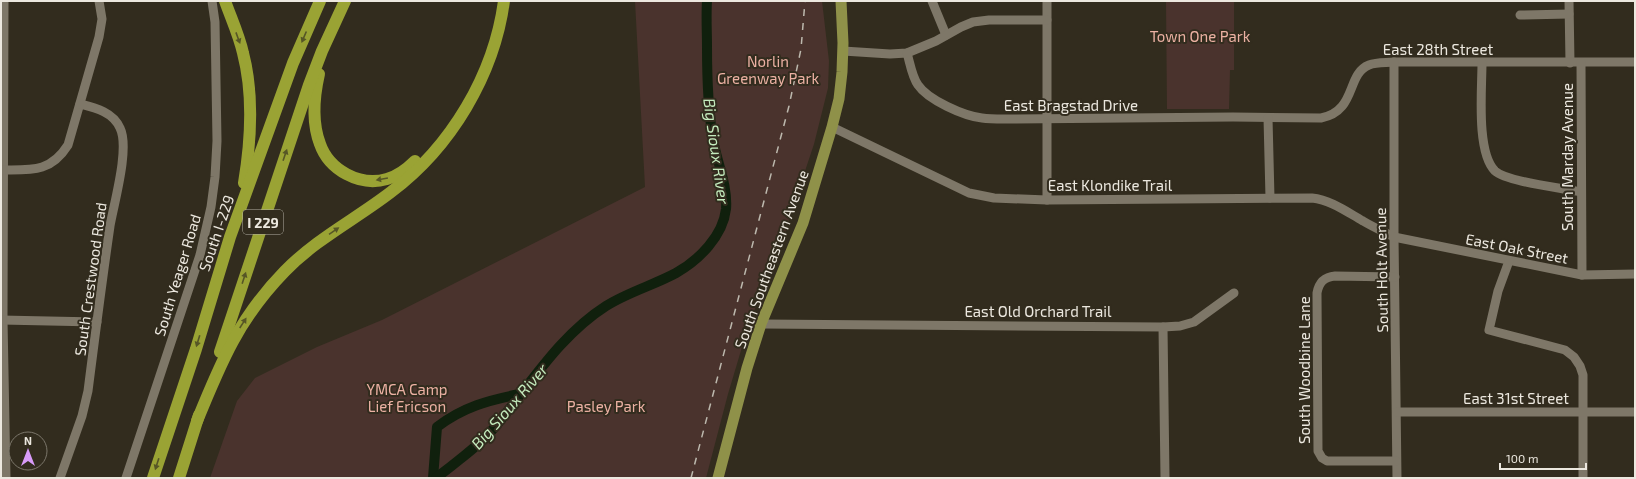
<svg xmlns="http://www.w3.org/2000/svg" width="1636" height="479" viewBox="0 0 1636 479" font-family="'Exo 2',sans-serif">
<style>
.green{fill:#4a332d}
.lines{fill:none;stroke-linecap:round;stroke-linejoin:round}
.river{stroke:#10200d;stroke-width:10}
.minor{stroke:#7e7768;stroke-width:9}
.major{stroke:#8f9149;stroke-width:11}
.highway{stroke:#9aa334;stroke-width:12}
.rail{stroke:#bdb9ae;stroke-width:1.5;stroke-dasharray:7 7;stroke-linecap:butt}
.oneway{fill:#565626}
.labels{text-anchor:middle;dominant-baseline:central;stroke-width:4;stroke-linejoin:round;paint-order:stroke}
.shield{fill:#322c1e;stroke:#b4b0a5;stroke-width:1}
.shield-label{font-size:14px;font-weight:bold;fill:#ece8df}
.park-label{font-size:15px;fill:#ecb1a3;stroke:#322c1e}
.street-label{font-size:15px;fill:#ece8df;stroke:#322c1e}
.water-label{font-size:16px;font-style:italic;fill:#c4ebbd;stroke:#322c1e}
</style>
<rect width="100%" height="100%" fill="#322c1e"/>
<!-- green -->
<g class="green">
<path d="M635,1H822L829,61L828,88L814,144L792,210L782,246L756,306L745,337L728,394L706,478H210L237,401L255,378L317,347L382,320L645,187Z"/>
<path d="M1166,1H1234V70H1230L1229,109H1167Z"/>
</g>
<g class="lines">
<!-- river -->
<g class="river">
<path d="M433,478L437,427C463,407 489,400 520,394"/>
<path d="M436,478C456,462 478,447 494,428C530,385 559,336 606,306C628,292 654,285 676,273C699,260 723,236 726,209C728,186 717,162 713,140C708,109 707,78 707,47C707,32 706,16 707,1"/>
</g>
<!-- minor -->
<g class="minor">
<path d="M4,1L3,320L6,478"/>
<path d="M932,1L946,35"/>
<path d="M1047,1V200"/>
<path d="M1569,1L1570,63"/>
<path d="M1520,15L1569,14"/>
<path d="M843,51L890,54L907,53L936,41L961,27L973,22L989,20H1047"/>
<path d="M907,53C910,63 912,77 918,85C928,100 964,116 982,118C989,119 997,119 1004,119L1233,117L1321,118C1357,111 1346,74 1369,65C1377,62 1387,63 1394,62H1635"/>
<path d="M1394,62V237L1397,478"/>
<path d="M1482,63C1482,89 1476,152 1495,171C1507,182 1563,188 1581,192"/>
<path d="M1581,63L1582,275"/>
<path d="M1268,118L1270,198"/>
<path d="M832,127L969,193L994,198L1047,200L1312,198C1331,200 1347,212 1363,221C1373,227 1384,232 1394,237L1582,275L1635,274"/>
<path d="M4,170C32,170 51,172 68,145L99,37L102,19L99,1"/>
<path d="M1509,261L1498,291L1489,330L1565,350L1574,357L1580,366L1583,375V478"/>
<path d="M1395,277L1335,276C1324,277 1319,282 1317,293L1318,451L1322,458L1327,461H1396"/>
<path d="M1,320L97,322"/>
<path d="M761,324L1163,327L1165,478"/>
<path d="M1163,327L1180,326L1194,322L1234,293"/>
<path d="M1397,412H1635"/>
<path d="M60,478L82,416L88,391C95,336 102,281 110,226C114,203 130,148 120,128C113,112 96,108 80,104"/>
<path d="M126,478L200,255L211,207L215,177L217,141L215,22L212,1"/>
</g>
<!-- major -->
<path class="major" d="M718,478L747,368L761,324L803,223L832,127L839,99L842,72L843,43L841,1"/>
<!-- highway -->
<g class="highway">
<path d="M225,1C231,18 239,35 243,53C254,95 251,141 244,183"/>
<path d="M319,74C314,96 312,123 320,144C329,170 360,187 387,179C398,176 407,169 415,161"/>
<path d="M220,352L309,85L322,51L345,1"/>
<path d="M197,421C221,362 239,318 285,271C316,239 356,219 391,192C451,147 494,75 504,1"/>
<path d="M153,478L196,349L230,237L293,63L320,1"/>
<path d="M179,478L199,415"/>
</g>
<!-- rail -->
<path class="rail" d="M691,478L789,106L801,49L805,1"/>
</g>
<!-- one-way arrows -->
<defs><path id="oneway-solid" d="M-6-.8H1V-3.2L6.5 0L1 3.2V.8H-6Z"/></defs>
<g class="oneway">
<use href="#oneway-solid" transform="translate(304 37) rotate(113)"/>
<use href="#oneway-solid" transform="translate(238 38) rotate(70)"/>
<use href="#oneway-solid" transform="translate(285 155) rotate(-71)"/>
<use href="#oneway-solid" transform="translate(382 179) rotate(170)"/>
<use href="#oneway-solid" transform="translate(334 231) rotate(-34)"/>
<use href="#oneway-solid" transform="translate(244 278) rotate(-72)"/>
<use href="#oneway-solid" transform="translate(243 323) rotate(-57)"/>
<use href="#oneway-solid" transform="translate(198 341) rotate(107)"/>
<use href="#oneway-solid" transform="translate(157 464) rotate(108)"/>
</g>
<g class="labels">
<!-- shield labels -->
<rect class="shield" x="243" y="210" width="40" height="24" rx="3"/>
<g class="shield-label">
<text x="263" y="222">I 229</text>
</g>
<!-- park labels -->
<g class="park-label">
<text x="1200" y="36">Town One Park</text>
<text x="768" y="61">Norlin<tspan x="768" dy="17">Greenway Park</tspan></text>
<text x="407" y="389">YMCA Camp<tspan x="407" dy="17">Lief Ericson</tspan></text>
<text x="606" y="406">Pasley Park</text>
</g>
<!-- street labels -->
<g class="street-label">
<text x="1438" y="49">East 28th Street</text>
<text x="1071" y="105">East Bragstad Drive</text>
<text transform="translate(1567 157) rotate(-90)">South Marday Avenue</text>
<text x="1110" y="185">East Klondike Trail</text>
<text transform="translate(216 233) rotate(-71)">South I-229</text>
<text transform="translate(1517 248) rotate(11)">East Oak Street</text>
<text transform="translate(771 259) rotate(-70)">South Southeastern Avenue</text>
<text transform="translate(1381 270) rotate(-91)">South Holt Avenue</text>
<text transform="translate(177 275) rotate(-73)">South Yeager Road</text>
<text transform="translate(90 279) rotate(-82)">South Crestwood Road</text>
<text x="1038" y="311">East Old Orchard Trail</text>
<text transform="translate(1304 370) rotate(-90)">South Woodbine Lane</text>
<text x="1516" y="398">East 31st Street</text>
</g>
<!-- water labels -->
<g class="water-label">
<text transform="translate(717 151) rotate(82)">Big Sioux River</text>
<text transform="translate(509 406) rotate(-49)">Big Sioux River</text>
</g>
</g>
<!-- border -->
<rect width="1636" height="479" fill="none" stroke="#ece8df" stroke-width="4"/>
<!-- north arrow -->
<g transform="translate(28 451)"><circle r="19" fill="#322c1e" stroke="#7c776b"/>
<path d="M0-3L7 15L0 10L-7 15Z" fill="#d89bf8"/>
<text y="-6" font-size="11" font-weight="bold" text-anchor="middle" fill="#ece8df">N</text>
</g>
<!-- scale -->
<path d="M1500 463v6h86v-6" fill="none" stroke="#ece8df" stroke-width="2"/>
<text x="1506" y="463" font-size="12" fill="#ece8df" stroke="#322c1e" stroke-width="3" paint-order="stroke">100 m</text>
</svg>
